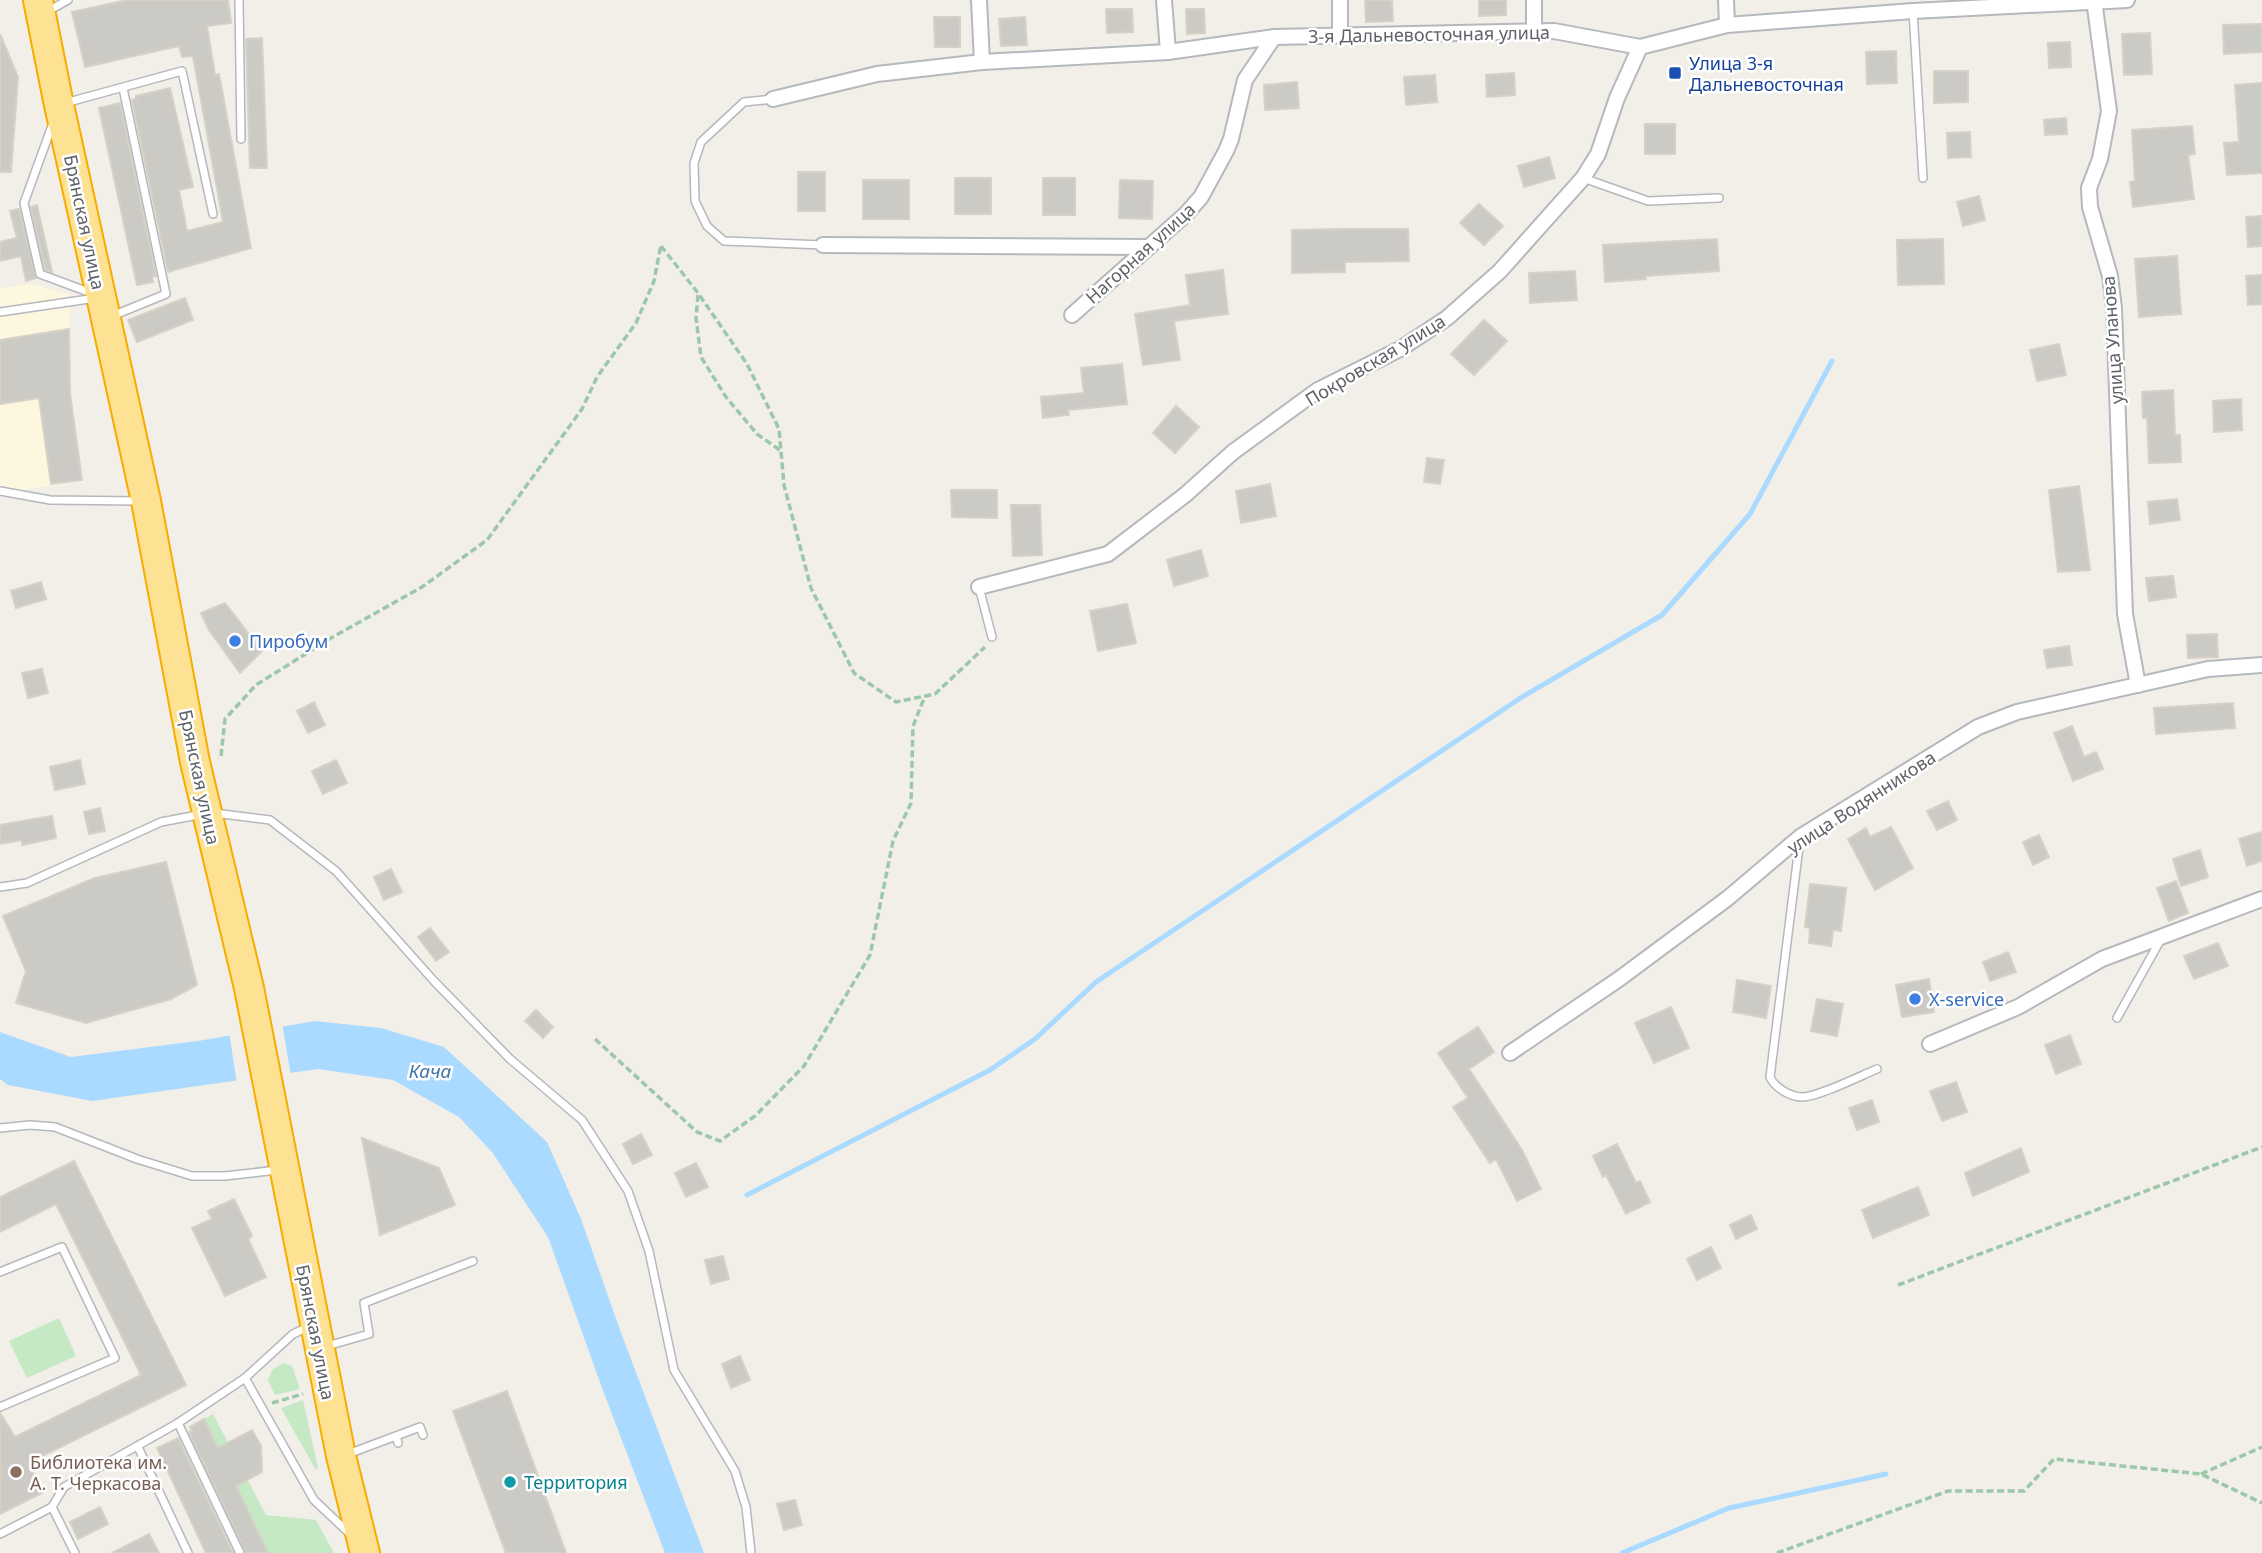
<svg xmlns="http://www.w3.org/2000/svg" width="2262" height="1553" viewBox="0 0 2262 1553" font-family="'Noto Sans',sans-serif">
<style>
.commercial{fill:#fef7e0}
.green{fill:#c5e8c5}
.water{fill:#aadaff}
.pier{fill:#f1efe8}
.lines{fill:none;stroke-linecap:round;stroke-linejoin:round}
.stream{stroke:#aadaff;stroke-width:5}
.building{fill:#cccac5;stroke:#d6d1c6;stroke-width:2}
.lane-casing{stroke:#b5b8bc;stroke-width:10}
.street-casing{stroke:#b5b8bc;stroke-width:18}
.highway-casing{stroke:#f9ab00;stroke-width:32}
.path{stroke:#9cc7a9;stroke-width:3.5;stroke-dasharray:7 3.5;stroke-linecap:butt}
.lane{stroke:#fff;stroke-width:7}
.street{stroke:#fff;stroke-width:14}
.highway{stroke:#fde293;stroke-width:28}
.transit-dot{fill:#1a4fb4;stroke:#fff;stroke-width:2.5}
.shop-dot{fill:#3f7fe0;stroke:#fff;stroke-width:2.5}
.education-dot{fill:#8d6e63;stroke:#fff;stroke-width:2.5}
.culture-dot{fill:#0f9aa8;stroke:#fff;stroke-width:2.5}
.labels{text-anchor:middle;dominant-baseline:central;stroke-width:5;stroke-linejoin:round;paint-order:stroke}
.street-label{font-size:18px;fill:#5f6368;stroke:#fff}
.transit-label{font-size:18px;fill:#164399;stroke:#fff;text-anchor:start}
.shop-label{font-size:18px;fill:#366cbe;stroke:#fff;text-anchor:start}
.education-label{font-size:18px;fill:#785e54;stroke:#fff;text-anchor:start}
.culture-label{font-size:18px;fill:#0d838f;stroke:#fff;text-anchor:start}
.water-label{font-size:19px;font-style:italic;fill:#4174aa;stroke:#fff}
</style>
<rect width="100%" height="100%" fill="#f1efe8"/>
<!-- commercial -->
<path class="commercial" d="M31,284L70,294V394L82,480L0,494V288Z"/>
<!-- green -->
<g class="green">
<path d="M59,1318L76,1356L27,1378L9,1341Z"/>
<path d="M284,1363L292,1366L300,1389L275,1395L268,1380L273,1369Z"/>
<path d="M303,1400L318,1468L316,1470L281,1408Z"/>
<path d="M213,1414L266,1515L316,1520L334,1553H268L204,1419Z"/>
</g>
<!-- water -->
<path class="water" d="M315,1021L381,1028L444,1047L547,1142L581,1219L620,1330L704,1553H665L602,1388L548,1237L492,1152L459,1117L393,1080L318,1069L92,1101L8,1085L0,1079V1032L71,1057L198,1041Z"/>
<!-- pier -->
<path class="pier" d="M282,1023L291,1076L237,1084L229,1032Z"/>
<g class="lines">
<!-- stream -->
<g class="stream">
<path d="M747,1195L990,1070L1035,1039L1096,982L1522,697L1662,615L1750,514L1832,361"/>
<path d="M1622,1553L1729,1508L1886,1474"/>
</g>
</g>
<!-- building -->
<g class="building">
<path d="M127,0H228L231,23L207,26L215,75L219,74L251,248L168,272L132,100L136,99V96L170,88L193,187L179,190L187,231L223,222L193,56L182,57L179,46L85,67L72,12Z"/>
<path d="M1365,0H1392L1393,21L1366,22Z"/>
<path d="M1479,0H1506V15L1479,16Z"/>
<path d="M1106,9H1132L1133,32L1107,33Z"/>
<path d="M1186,9H1204L1205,33L1187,34Z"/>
<path d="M934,17H960V47H935Z"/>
<path d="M1025,17L1027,45L1001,46L999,19Z"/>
<path d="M2262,24V52L2224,54L2223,25Z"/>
<path d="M2150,33L2152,74L2124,75L2122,34Z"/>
<path d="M0,34L18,77L11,172H0Z"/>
<path d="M262,38L267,168H250L246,39Z"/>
<path d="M2070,42L2071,67L2049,68L2048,43Z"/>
<path d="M1896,51L1897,83L1867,84L1866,52Z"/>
<path d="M1934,71H1968V102L1934,103Z"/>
<path d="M1514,73L1515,95L1487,97L1486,75Z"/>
<path d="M1435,75L1437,102L1406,105L1404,77Z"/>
<path d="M1297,82L1299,108L1265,110L1264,85Z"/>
<path d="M2262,83V173L2227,175L2224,143L2239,142L2235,85Z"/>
<path d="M120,103L156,276L152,277L153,282L137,285L99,108Z"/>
<path d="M2066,118L2067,134L2045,135L2044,120Z"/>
<rect x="1645" y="124" width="30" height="30"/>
<path d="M2192,126L2195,154L2188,155L2194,199L2133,207L2130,182L2135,181L2132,130Z"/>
<path d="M1970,132L1971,157L1948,158L1947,133Z"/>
<path d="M1549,157L1555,178L1524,187L1518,166Z"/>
<rect x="798" y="172" width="27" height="39"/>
<rect x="955" y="178" width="36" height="36"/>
<rect x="1043" y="178" width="32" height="37"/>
<rect x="863" y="180" width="46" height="39"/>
<path d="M1120,180L1153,181L1152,219L1119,218Z"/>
<path d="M1979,196L1985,220L1963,226L1957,202Z"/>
<path d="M1479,204L1503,226L1484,245L1460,223Z"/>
<path d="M37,205L52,272L45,269L31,207Z"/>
<path d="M19,209L36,278L26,281L21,256L0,261V242L17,238L10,211Z"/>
<path d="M2262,216V246L2248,247L2246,217Z"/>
<path d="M1344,229H1408L1409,261L1345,262V272L1292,273V230Z"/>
<path d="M1717,239L1719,271L1645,276L1646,279L1605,282L1603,245Z"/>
<path d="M1943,239L1944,284L1898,285L1897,240Z"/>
<path d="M2177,256L2181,314L2139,317L2135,259Z"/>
<path d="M1223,270L1228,314L1174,321L1180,360L1143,365L1135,314L1190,305L1186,275Z"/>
<path d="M1575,271L1577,300L1530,303L1529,273Z"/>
<path d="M2262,275V304L2248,305L2246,276Z"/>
<path d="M185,298L193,320L137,342L128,320Z"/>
<path d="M1484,320L1507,341L1474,375L1451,354Z"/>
<path d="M69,329L70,394L82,480L51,484L39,398L0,404V340Z"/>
<path d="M2059,344L2066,375L2037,381L2030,350Z"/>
<path d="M1122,364L1127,404L1068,410L1069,415L1043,418L1041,397L1084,393L1081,368Z"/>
<path d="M2173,390L2175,435H2180L2181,462L2149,463L2147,418H2143L2142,392Z"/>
<path d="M2241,399L2242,430L2214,432L2213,401Z"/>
<path d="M1176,406L1199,427L1175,453L1153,433Z"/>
<path d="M1427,458L1444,460L1440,484L1424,482Z"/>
<path d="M1270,484L1276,516L1241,523L1236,491Z"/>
<path d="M2079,486L2090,570L2058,572L2049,490Z"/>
<path d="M951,490H997V518L952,517Z"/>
<path d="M2177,499L2180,520L2150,524L2148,502Z"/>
<path d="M1011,505H1040L1042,555L1013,556Z"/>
<path d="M1201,550L1208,576L1174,586L1167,560Z"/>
<path d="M2173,576L2176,597L2149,601L2146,578Z"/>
<path d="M41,582L46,599L16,608L11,591Z"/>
<path d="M225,603L262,651L240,673L209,630L201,613Z"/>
<path d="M1127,604L1136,643L1098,651L1090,611Z"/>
<path d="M2217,634L2218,657L2188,658L2187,635Z"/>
<path d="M2069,646L2072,665L2047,668L2044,650Z"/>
<path d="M42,669L48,693L28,698L22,673Z"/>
<path d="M314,702L325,725L308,733L297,711Z"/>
<path d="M2233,703L2235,728L2156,734L2154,708Z"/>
<path d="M2072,726L2084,757L2096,752L2103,769L2073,781L2054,733Z"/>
<path d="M80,760L85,784L55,790L50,767Z"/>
<path d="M336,760L347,783L323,794L312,771Z"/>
<path d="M1948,801L1957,820L1937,830L1927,811Z"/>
<path d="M100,808L105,831L89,834L84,812Z"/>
<path d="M52,816L56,838L22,845V840L0,844V825Z"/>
<path d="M1891,827L1913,868L1875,890L1848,839L1866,828L1870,837Z"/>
<path d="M2262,832V861L2247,866L2239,839Z"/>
<path d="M2039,835L2049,857L2033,865L2023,842Z"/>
<path d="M2200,850L2208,877L2181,886L2173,859Z"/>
<path d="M166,862L197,985L171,999L86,1023L16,1003L26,971L3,916L95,878Z"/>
<path d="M391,869L402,892L384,900L374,877Z"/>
<path d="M2176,881L2188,913L2169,921L2157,888Z"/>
<path d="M1810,884L1846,888L1841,931L1833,930L1831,946L1809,943L1810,928L1805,927Z"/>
<path d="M430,928L449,952L436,961L418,937Z"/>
<path d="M2218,943L2228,966L2194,979L2184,956Z"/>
<path d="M2008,952L2016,972L1990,981L1983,962Z"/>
<path d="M1929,979L1934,1012L1902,1017L1896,985Z"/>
<path d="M1737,980L1771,986L1766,1018L1733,1012Z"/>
<path d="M1817,999L1843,1004L1837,1036L1811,1031Z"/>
<path d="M1671,1007L1689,1048L1654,1063L1635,1023Z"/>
<path d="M536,1010L553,1027L543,1038L525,1021Z"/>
<path d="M1478,1027L1494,1052L1469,1069L1522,1150L1541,1189L1517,1201L1496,1159L1490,1163L1453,1107L1468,1098L1438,1053Z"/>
<path d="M2070,1035L2081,1064L2056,1074L2045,1045Z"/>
<path d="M1956,1082L1967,1112L1942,1121L1930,1091Z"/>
<path d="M1872,1100L1879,1122L1857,1130L1849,1108Z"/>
<path d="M641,1134L652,1155L633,1164L623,1144Z"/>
<path d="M362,1138L439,1168L455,1205L380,1235Z"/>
<path d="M1617,1144L1636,1183L1640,1181L1650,1202L1626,1214L1606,1175L1603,1177L1593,1156Z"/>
<path d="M2021,1148L2029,1172L1973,1196L1965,1173Z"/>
<path d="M74,1161L186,1385L28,1463L42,1493L0,1514V1413L15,1437L141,1375L56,1204L0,1232V1197Z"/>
<path d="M696,1163L708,1187L686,1197L675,1173Z"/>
<path d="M1918,1187L1929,1215L1873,1238L1862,1210Z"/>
<path d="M234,1199L252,1236L248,1239L266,1277L225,1296L192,1228L212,1219L208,1211Z"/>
<path d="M1751,1215L1757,1229L1736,1239L1730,1225Z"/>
<path d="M1711,1247L1721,1268L1697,1280L1687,1259Z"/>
<path d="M723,1256L729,1279L711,1284L705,1260Z"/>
<path d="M740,1356L750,1380L731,1388L722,1364Z"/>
<path d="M507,1391L566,1553H506L453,1411Z"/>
<path d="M204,1419L218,1448L252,1430L261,1446L262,1472L236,1486L268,1553H246L189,1432L192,1431L190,1427Z"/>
<path d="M178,1438L233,1553H206L157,1448Z"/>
<path d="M795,1500L802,1525L784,1530L777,1504Z"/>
<path d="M100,1507L108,1524L78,1539L70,1522Z"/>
<path d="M149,1534L159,1553H112Z"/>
</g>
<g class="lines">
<!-- lane casing -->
<g class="lane-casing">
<g id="lane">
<path d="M239,0L241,139"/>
<path d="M48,11L68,0"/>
<path d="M1913,11L1923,178"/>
<path d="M773,99L744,102L701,142L694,163L695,201L707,226L724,241L823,245"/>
<path d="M65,103L182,71L213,214"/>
<path d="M53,123L24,203L40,274L94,294"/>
<path d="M1583,178L1648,201L1719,198"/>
<path d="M0,312L96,298"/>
<path d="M112,316L166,294L123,88"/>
<path d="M0,491L50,500L139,501"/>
<path d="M979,587L992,637"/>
<path d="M214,813L270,820L336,871L434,981L510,1059L582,1120L628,1191L649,1251L674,1370L735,1471L746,1507L751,1553"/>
<path d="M1800,839L1770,1077C1774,1087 1790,1097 1802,1097C1818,1097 1860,1076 1877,1069"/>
<path d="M0,887L27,883L161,822L203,814"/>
<path d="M2117,1018L2161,939"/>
<path d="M0,1128L30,1125L55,1127L137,1159L192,1176H225L277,1170"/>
<path d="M0,1272L62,1247L115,1358L0,1407"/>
<path d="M327,1346L369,1334L364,1303L473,1261"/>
<path d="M245,1378L314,1500L349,1533"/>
<path d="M178,1423L240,1553"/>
<path d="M396,1436L420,1427L423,1435"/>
<path d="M138,1447L188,1553"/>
<path d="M348,1454L396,1436L398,1443"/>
<path d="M52,1507L75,1553"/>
<path d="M0,1534L52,1507L64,1487L178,1423L245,1378L293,1334L308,1327"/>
</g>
</g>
<!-- street casing -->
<g class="street-casing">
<g id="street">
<path d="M979,0L982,62"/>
<path d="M1164,0L1168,52"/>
<path d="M1534,0V32"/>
<path d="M1726,0L1727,25"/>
<path d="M2094,0L2109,111L2100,159L2089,188L2090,207L2110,276L2114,308L2125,614L2138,685"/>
<path d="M1340,34V0"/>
<path d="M773,99L877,74L982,62L1168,52L1274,37L1554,31L1640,47L1727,25L1913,11L2127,0"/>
<path d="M823,245L1148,247"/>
<path d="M1072,315L1186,214L1201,197L1226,151L1231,139L1245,80L1274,37"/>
<path d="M979,587L1108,554L1185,495L1233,452L1318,390L1400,349L1447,318L1500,271L1583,178L1598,154L1617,98L1640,47"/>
<path d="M1930,1044L2018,1007L2102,959L2262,899"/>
<path d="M1510,1053L1619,979L1728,898L1800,837L1978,727L2017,712L2208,669L2262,665"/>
</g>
</g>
<!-- highway casing -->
<g class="highway-casing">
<path id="highway" d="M38,0L59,105L146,501L195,762L249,988L341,1456L365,1553"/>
</g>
<!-- path -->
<g class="path">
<path d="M661,246L698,293L747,364L779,429L784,485L811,588L854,673L896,702L935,694L985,647"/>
<path d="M698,295L696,318L701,357L726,397L757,434L781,451"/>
<path d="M221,756L225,719L256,685L331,638L422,587L487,540L582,409L597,377L636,323L654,281L661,245"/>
<path d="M595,1039L697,1132L720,1141L755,1116L804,1066L870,955L893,841L911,803L913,726L925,696"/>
<path d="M1898,1285L2262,1147"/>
<path d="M272,1403L303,1394"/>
<path d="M2201,1474L2262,1447"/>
<path d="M1777,1553L1948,1491H2024L2054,1459L2201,1474L2262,1503"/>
</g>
<!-- lane -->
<use href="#lane" class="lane"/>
<!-- street -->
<use href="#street" class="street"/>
<!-- highway -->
<use href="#highway" class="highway"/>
</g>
<!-- markers -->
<rect class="transit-dot" x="1668" y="66" width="14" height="14" rx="3.5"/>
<g class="shop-dot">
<circle cx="235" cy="641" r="7"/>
<circle cx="1915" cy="999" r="7"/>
</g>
<circle class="education-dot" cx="16" cy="1472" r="7"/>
<circle class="culture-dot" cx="510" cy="1482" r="7"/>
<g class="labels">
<!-- street labels -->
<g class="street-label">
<text transform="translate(1429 34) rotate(-1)">3-я Дальневосточная улица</text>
<text transform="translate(85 222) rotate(78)">Брянская улица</text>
<text transform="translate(1140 253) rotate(-42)">Нагорная улица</text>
<text transform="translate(2112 340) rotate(-94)">улица Уланова</text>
<text transform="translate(1375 360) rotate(-31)">Покровская улица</text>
<text transform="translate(200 777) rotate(78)">Брянская улица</text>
<text transform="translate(1861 802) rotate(-33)">улица Водянникова</text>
<text transform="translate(316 1332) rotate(79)">Брянская улица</text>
</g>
<!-- transit labels -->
<g class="transit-label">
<text x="1689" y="63">Улица 3-я<tspan x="1689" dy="21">Дальневосточная</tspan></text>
</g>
<!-- shop labels -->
<g class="shop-label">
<text x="249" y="641">Пиробум</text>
<text x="1929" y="999">X-service</text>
</g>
<!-- education labels -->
<g class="education-label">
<text x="30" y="1462">Библиотека им.<tspan x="30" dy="21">А. Т. Черкасова</tspan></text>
</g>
<!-- culture labels -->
<g class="culture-label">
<text x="524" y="1482">Территория</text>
</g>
<!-- water labels -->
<g class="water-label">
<text x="430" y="1071">Кача</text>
</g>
</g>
</svg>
